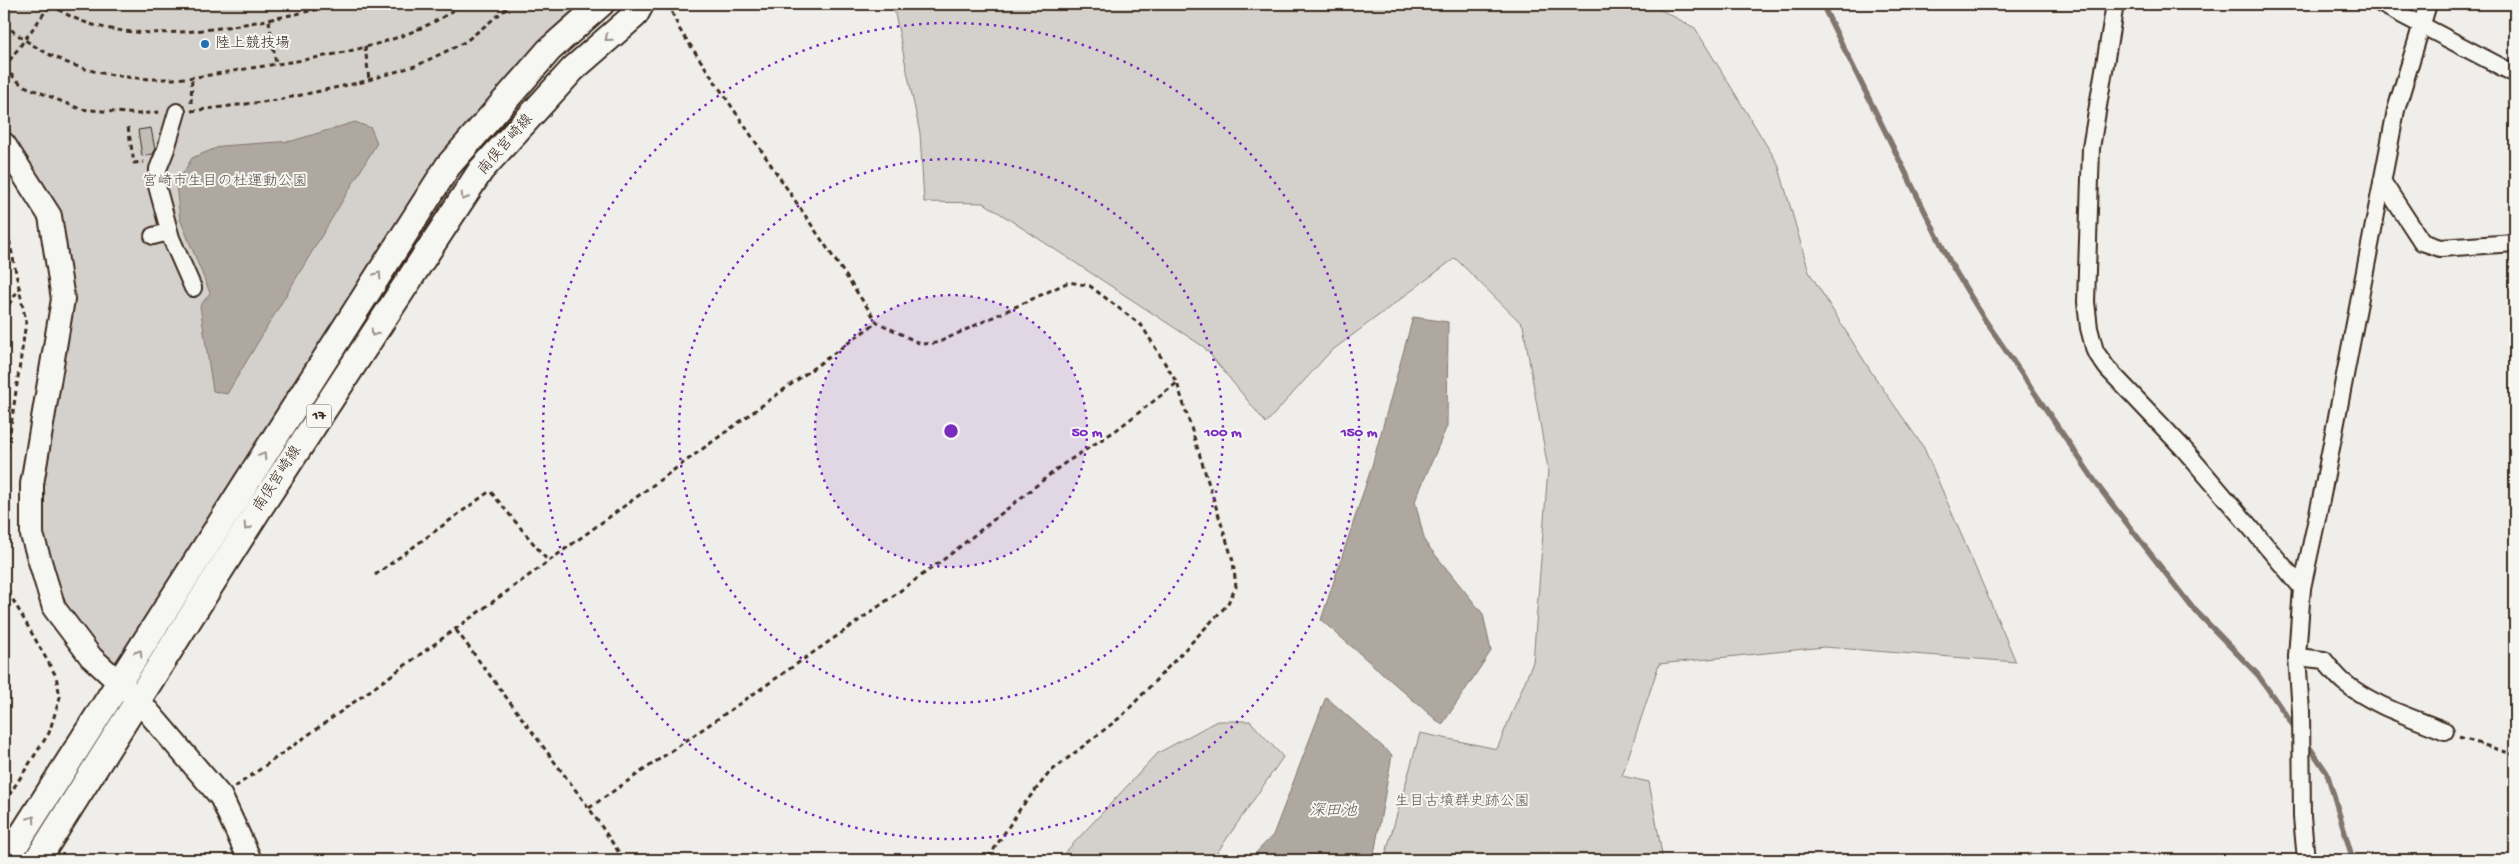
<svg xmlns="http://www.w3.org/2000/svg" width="2519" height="864" viewBox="0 0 2519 864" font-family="'Gochi Hand','Klee One',sans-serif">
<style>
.green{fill:#d4d1cc;stroke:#887e75}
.water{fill:#afa8a1;stroke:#81766d}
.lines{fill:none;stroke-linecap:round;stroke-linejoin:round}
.stream{stroke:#81766d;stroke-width:5.5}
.building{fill:#c2bdb7;stroke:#3b2a1e}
.street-casing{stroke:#3b2a1e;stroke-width:20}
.secondary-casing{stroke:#3b2a1e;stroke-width:26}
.primary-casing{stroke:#3b2a1e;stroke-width:29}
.path{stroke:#3b2a1e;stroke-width:3;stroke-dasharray:5 4;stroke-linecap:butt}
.street{stroke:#f6f6f2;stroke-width:16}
.secondary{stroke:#f6f6f2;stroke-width:22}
.primary{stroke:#f6f6f2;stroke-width:25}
.oneway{stroke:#989088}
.ring{fill:none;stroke:#7b2cbf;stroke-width:2.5;stroke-dasharray:2.5 5}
.poi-dot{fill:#1f6fb2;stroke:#f6f6f2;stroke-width:2}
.labels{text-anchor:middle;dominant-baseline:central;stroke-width:4;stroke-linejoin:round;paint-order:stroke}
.shield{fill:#f6f6f2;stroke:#73675e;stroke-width:1}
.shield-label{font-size:14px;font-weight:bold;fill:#3b2a1e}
.poi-label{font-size:15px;fill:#3b2a1e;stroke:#f6f6f2;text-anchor:start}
.street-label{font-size:15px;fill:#3b2a1e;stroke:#f6f6f2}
.park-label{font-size:15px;fill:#61544a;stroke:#f6f6f2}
.water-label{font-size:16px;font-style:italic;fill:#64564c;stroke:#f6f6f2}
.centre{fill:#7b2cbf;stroke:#f6f6f2;stroke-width:2.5}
.ring-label{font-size:15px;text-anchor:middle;font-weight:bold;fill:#7b2cbf;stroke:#f6f6f2;stroke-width:4;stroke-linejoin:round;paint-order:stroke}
</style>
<rect width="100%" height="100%" fill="#efeeea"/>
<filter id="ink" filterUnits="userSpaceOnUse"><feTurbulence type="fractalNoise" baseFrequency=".02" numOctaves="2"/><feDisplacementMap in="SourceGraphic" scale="10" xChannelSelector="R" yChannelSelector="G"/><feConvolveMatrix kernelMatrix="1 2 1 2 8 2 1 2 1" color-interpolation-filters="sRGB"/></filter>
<g filter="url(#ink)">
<!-- green -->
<g class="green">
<path d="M4,4H601L448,166L119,685L54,608L32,535L63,299L50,216L4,144Z"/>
<path d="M893,4H1650L1695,28L1778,164L1809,272L1870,370L1924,448L2016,662L1824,647L1659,664L1622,776L1649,782L1663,860H1384L1420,733L1497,749L1533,662L1548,469L1523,325L1455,258L1330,352L1266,423L1204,347L984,203L924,202L920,133Z"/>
<path d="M1217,721H1250L1283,757L1212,860H1058L1158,753Z"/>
</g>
<!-- water -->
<g class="water">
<path d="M355,122L371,128L377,143L227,394L213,391L200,306L210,293L180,219L176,185L192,158L221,146L292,141Z"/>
<path d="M1413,317L1448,322L1447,426L1415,501L1425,542L1483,614L1491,651L1442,725L1321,620L1371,469Z"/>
<path d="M1326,697L1392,755L1373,860H1249L1273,835Z"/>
</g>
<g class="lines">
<!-- stream -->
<g class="stream">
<path d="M1822,4L1951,264L1985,320L2101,490L2191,606L2258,675L2297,731"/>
<path d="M2306,742L2327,773L2353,860"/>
</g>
</g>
<!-- building -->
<path class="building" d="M151,128L155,150L153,154L142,156L138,130Z"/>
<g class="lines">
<!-- street casing -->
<g class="street-casing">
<g id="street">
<path d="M2115,4L2091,148L2086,302L2089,328L2095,351L2107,368L2182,447L2302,588"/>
<path d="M2381,4L2515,74"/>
<path d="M177,112L166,149L158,169L157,186L171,238L193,288"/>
<path d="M2382,181L2422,242L2440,248L2515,243"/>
<path d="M153,236L169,232"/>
<path d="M2297,657L2324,660C2330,667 2337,677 2345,683C2374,706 2411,717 2445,731"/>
<path d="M2306,860L2302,817L2301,711L2297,657L2302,588L2321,500L2396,110L2428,4"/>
</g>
</g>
<!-- secondary casing -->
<g class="secondary-casing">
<path id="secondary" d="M4,144L50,216L63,299L32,484V535L54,608L91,657L138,700L221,797L250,860"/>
</g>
<!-- primary casing -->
<g class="primary-casing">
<g id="primary">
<path d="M6,860L448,166L549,50L601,4"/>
<path d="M37,860L257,512L481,170L573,69L635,15L641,4"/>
</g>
</g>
<!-- path -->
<g class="path">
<path d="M51,4C123,60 262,20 343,4"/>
<path d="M668,4L680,30L877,322L921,344L937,343L1069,282L1090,286L1142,326L1177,383L1233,561L1236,587L1227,605L1122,716L1050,772L1020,809L987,860"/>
<path d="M269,21L276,64"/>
<path d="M4,24C34,49 69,68 108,74C124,77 141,79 157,79C188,80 221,73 251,68C323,57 404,47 463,4"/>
<path d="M365,46L369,80"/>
<path d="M4,68L22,85L80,109L138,114L160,112"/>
<path d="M4,68L51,4"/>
<path d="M191,103L192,76"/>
<path d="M191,111L278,100L362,82L418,65L465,42L512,4"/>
<path d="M128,127L134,163L144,162"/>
<path d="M4,214L26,322L4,474"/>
<path d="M4,312L20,287"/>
<path d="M375,575L490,491L548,561"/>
<path d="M4,584L56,676L60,697L49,733L4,803"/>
<path d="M456,630L589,808L624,860"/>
<path d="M2459,737L2515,755"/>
<path d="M235,787C451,634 663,477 877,322"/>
<path d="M589,808L850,627L947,557L1062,465L1115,431L1177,383"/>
</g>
<!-- street -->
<use href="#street" class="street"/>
<!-- secondary -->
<use href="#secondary" class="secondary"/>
<!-- primary -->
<use href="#primary" class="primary"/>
</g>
<!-- one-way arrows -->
<defs><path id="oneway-chevron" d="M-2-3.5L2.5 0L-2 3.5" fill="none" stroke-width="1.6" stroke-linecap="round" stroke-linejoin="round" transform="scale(1.25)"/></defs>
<g class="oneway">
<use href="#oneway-chevron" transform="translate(608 38) rotate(139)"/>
<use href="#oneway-chevron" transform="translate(464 197) rotate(123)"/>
<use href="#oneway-chevron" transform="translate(378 275) rotate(-57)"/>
<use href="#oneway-chevron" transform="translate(374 333) rotate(123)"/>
<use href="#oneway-chevron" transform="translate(263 456) rotate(-58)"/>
<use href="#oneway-chevron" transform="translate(247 527) rotate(122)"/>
<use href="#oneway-chevron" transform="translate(139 653) rotate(-58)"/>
<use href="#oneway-chevron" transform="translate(32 819) rotate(-57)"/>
</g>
</g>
<!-- distance rings -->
<circle cx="951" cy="431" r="136" fill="#7b2cbf" fill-opacity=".12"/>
<g class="ring">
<circle cx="951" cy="431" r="136"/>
<circle cx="951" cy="431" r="272"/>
<circle cx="951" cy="431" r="408"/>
</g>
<!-- markers -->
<circle class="poi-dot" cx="205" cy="44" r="5"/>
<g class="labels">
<!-- shield labels -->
<rect class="shield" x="306.5" y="404.5" width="25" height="23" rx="4"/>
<g class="shield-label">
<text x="319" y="416">17</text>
</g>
<!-- poi labels -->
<g class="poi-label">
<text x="215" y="44">陸上競技場</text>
</g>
<!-- street labels -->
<g class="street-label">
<text transform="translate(506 145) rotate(-49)">南俣宮崎線</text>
<text transform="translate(278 479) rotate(-57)">南俣宮崎線</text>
</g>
<!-- park labels -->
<g class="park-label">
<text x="225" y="182">宮崎市生目の杜運動公園</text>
<text x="1462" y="802">生目古墳群史跡公園</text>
</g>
<!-- water labels -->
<g class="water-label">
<text x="1333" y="812">深田池</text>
</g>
</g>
<circle cx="951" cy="431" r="8" class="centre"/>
<g class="ring-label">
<text x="1087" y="436">50 m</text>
<text x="1223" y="436">100 m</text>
<text x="1359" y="436">150 m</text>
</g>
<!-- margin -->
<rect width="2519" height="864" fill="none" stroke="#f6f6f2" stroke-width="20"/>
<rect x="10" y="10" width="2499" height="844" fill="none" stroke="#3b2a1e" stroke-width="2" filter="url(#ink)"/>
</svg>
